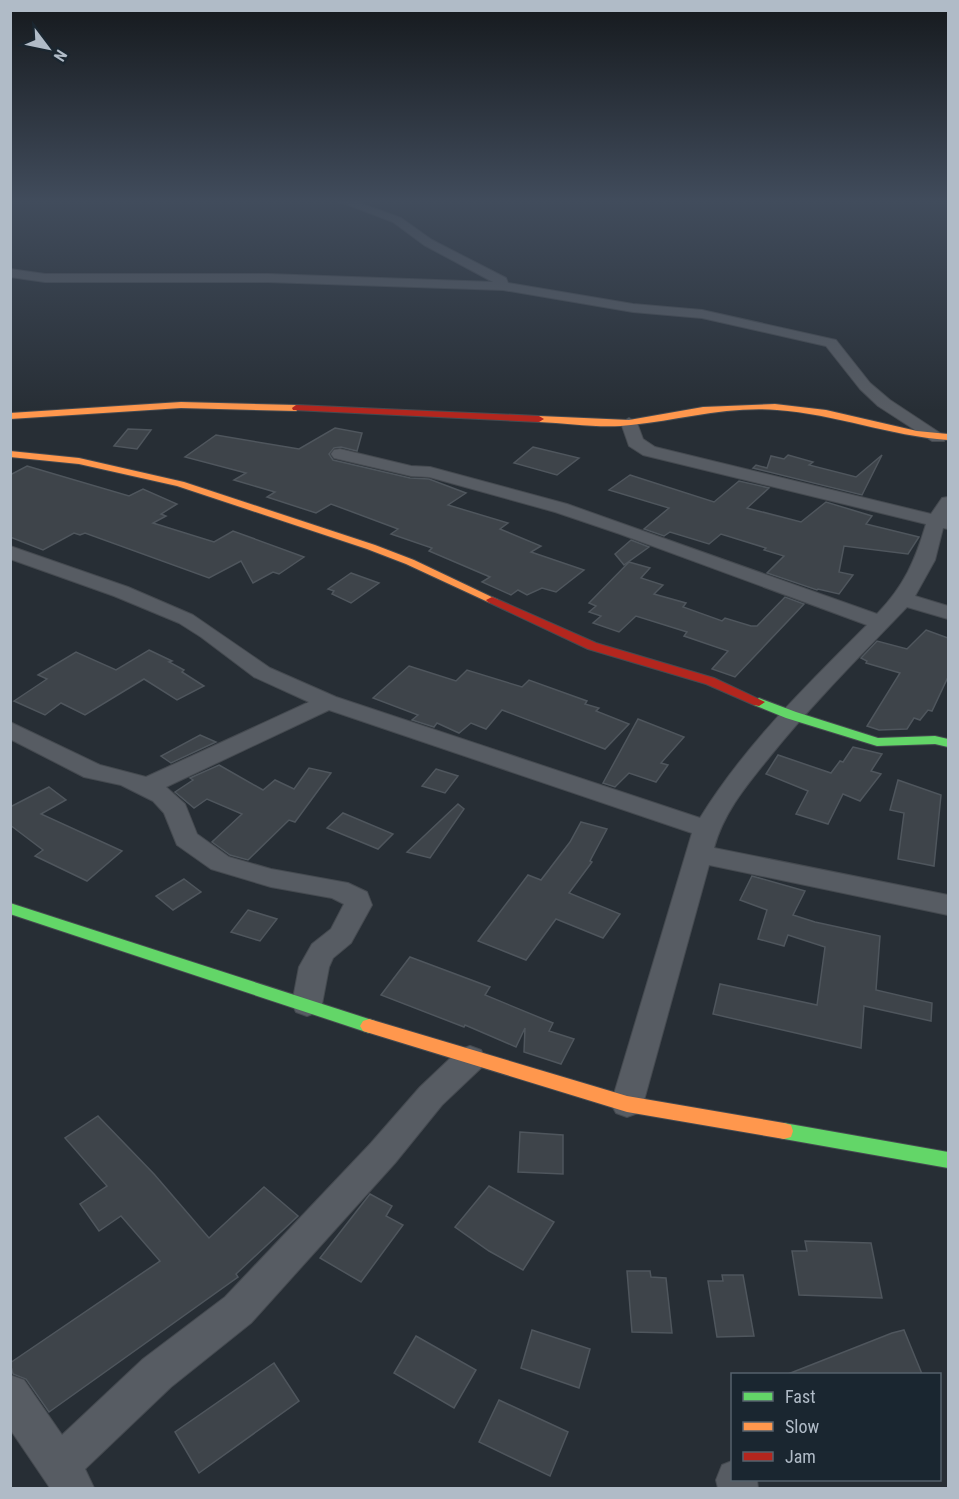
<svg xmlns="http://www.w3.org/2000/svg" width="959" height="1499" viewBox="0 0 959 1499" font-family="'Roboto Condensed',sans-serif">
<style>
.building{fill:#3e444a;stroke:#4f565d;stroke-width:1.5}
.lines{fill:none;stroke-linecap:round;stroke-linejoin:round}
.street-casing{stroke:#454a50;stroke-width:2}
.fast-casing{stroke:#454a50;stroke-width:2}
.slow-casing{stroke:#454a50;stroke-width:2}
.jam-casing{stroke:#454a50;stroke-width:2}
.street{fill:#575c63;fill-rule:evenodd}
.fast{fill:#63d668;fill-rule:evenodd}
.slow{fill:#ff974d;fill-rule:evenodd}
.jam{fill:#b3261e;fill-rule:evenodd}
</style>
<rect width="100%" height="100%" fill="#272e35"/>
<!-- building -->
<g class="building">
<path d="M335,428L362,433L357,451L341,447L334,448L329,454L333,460L410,478L429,479L466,493L448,505L508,523L500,529L541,546L531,552L584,570L556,592L542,588L527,595L518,590L511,595L482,582L490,577L429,551L432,548L391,534L398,529L331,504L316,513L267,497L275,492L234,480L246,473L185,457L216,435L299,449Z"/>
<path d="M128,429L151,430L137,449L114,446Z"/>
<path d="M533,447L579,458L557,475L514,463Z"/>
<path d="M788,455L813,462L809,465L856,477L882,455L862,495L753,468L756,465L767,468L771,456L784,459Z"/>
<path d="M27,466L129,496L143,489L177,504L161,514L166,516L153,523L214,542L233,531L304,557L279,574L273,572L253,583L241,561L209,578L85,533L80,535L74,533L43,550L10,537V475Z"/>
<path d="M630,475L714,502L739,481L769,488L747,508L801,522L826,502L872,516L866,524L919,537L908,554L844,546L839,572L853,575L839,594L818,589L817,590L767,573L784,556L764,550L766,548L721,534L709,544L670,532L664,536L644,529L669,508L609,490Z"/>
<path d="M631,540L649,547L624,565L615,554Z"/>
<path d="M629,562L650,568L641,578L663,585L654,594L686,603L683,607L722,621L725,618L751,626H757L785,597L804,604L735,677L712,669L728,651L684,636L687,632L636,616L619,632L593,623L601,616L589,612L596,606L589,603Z"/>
<path d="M351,573L379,583L351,603L332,594L334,591L328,589Z"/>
<path d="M926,630L948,638V677L932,711L928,710L920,720L914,718L907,729L879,730L867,726L900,673L866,663L867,661L861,658L877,641L907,649Z"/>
<path d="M149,650L172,661L169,662L184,670L182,672L204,686L177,700L144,679L85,715L61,703L45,715L14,701L47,679L38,675L76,652L116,670Z"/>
<path d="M409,666L456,681L467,670L522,687L529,680L587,701L585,704L599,708L596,711L629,724L605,749L502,710L486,729L471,723L459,733L437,723L434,727L412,720L418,715L373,698Z"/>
<path d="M638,719L684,737L661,763L668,765L656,782L629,773L615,787L603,783Z"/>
<path d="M200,735L216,742L171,763L161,756Z"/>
<path d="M853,747L882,754L871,771L881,774L860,801L843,794L828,824L796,814L808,791L766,774L778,755L831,773L840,761L843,762Z"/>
<path d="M219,765L263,790L275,780L294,789L309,768L331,773L295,822L289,820L248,860L230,855L212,842L242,814L207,799L194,808L175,792L193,780L190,778Z"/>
<path d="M436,769L458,776L445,793L422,786Z"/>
<path d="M898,780L941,795L934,866L898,859L904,813L890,810Z"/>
<path d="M49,787L66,800L41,814L122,851L87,881L35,856L43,850L10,825V807Z"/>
<path d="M458,804L464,809L430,858L407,852Z"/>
<path d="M343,813L393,834L378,849L327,828Z"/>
<path d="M581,822L607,829L590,861L592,862L569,893L620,914L603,938L556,919L526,960L478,941L528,875L541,880L570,842Z"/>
<path d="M752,876L805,891L793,915L815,922L880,936L876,990L932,1003L931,1021L864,1006L861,1048L713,1014L720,984L817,1005L825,947L788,935L784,946L758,939L767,910L740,900Z"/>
<path d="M184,879L201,892L173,910L156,896Z"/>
<path d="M248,910L277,919L260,941L231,932Z"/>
<path d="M410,957L490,987L485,995L553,1023L549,1031L574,1039L561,1064L524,1052L525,1028L516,1047L465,1025L464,1027L381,995Z"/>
<path d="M98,1116L154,1174L209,1238L264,1187L298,1216L236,1274L238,1277L49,1412L26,1379L13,1374L10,1363L160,1261L121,1216L99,1231L80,1204L107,1186L65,1138Z"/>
<path d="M520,1132L563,1135V1174L518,1172Z"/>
<path d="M489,1186L554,1222L523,1270L489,1251L455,1227Z"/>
<path d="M370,1194L392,1206L386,1216L403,1225L361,1282L320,1258Z"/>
<path d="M805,1241L871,1243L882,1298L799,1295L792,1251H807Z"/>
<path d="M627,1271H650L651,1277L666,1278L672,1333L632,1332Z"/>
<path d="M722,1275H743L754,1336L717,1337L708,1281H723Z"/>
<path d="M532,1330L590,1349L579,1388L521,1368Z"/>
<path d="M904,1330L922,1374H788L892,1333Z"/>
<path d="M416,1336L476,1370L454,1408L394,1373Z"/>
<path d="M274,1363L299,1401L199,1473L175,1432Z"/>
<path d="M499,1400L568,1432L550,1476L479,1442Z"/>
</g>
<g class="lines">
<!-- street casing -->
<g class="street-casing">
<g id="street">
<path d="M338,201H354L401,218L432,240L506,278L508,283L633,304L702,310L836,340L870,383L890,400L946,437L944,441H932L878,406L860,389L826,346L702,318L633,312L503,290L268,282H45L10,277V269L45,274H268L493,282L424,245L393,222Z"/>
<path d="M629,418L637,423L643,439L655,447L931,514L942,498L948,497V529L943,528L935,560L915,596L948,606V619L907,607C862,654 813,703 771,755C748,784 724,811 714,848L948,895V915L709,865L643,1104L638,1113L627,1117L616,1113L611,1104L692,833L329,710L166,787L185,804L197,834L229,857L271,869L348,883L367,892L372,905L351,943L333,958L329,967L322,1004L318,1012L307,1016L296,1012L292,1004L299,967L312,944L331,929L344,904L332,898L271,887L211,869L177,845L164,813L153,801L121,785L84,777L10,739V722L100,765L146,777L309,702L254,677L201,637L179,623L114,596L10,559V546L128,587L193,615L270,668L336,697L700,818C745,745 807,685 867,625L620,534L555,512L429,477L411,476L334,458L331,454L334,450L340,449L411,466L430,467L567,504L877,614C904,586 915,561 926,524L643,455L629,446L621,423Z"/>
<path d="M470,1046L481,1050L486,1059L481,1068L442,1105L395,1163L251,1323L171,1387L85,1469L94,1488H50L10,1429V1375L24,1380L62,1435L143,1359L225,1297L371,1143L420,1087L459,1050Z"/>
<path d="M732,1461V1480H757L758,1488H718L716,1480L722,1465Z"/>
</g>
</g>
<!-- fast casing -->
<g class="fast-casing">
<g id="fast">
<path d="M759,698L796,712L878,738L935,736L948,739V747L935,744L877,746L786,718L754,705L753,702Z"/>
<path d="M10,903L375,1021L378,1026L375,1031L369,1033L10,914Z"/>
<path d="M784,1123L948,1152V1168L784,1139L777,1137L775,1131L777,1125Z"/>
</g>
</g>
<!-- slow casing -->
<g class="slow-casing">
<g id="slow">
<path d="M181,402L296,405L300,408L296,411L181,408L10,419V413Z"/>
<path d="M775,404L826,410L917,431L948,434V440C890,436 835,414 777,410C727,406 680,420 631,425C603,429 568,423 539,422L534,419L539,416L629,420L703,407Z"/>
<path d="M10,451L79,458L184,482L375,545L414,560L498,600L492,603L488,602L406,564L367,549L177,486L79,464L10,457Z"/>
<path d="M369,1019L627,1096L784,1123L791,1125L793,1131L791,1137L784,1139L627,1112L363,1031L360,1026L363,1021Z"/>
</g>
</g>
<!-- jam casing -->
<g class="jam-casing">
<g id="jam">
<path d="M296,405L539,416L544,419L539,422L293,410L292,408Z"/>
<path d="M492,597L596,643L714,678L765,702L759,706L754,705L706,684L588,649L488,602L486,600Z"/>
</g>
</g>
<!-- street -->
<use href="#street" class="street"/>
<!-- fast -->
<use href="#fast" class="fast"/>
<!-- slow -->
<use href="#slow" class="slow"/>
<!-- jam -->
<use href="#jam" class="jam"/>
</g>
<!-- sky -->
<linearGradient id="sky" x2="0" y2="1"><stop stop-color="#15191d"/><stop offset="0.49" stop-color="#414c5c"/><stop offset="1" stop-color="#414c5c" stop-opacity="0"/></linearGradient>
<rect width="959" height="411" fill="url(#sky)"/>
<!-- border -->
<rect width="959" height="1499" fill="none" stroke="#b0bbc7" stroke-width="24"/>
<!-- legend -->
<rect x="731" y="1373" width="210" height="108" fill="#1a2630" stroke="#56626c" stroke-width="1.5"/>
<rect x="743" y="1392" width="30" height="9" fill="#63d668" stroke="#56626c" stroke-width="1.5"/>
<text x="785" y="1403" font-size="18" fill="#b0bbc7">Fast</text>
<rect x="743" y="1422" width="30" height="9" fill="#ff974d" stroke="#56626c" stroke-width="1.5"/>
<text x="785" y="1433" font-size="18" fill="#b0bbc7">Slow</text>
<rect x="743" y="1452" width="30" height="9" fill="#b3261e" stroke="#56626c" stroke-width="1.5"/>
<text x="785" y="1463" font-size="18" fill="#b0bbc7">Jam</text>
<!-- north arrow -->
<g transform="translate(48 48) rotate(122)" stroke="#1a2630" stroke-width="4.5" paint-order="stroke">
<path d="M0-4.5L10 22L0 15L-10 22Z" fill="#b0bbc7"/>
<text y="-9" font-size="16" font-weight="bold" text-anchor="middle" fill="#b0bbc7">N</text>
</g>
</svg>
